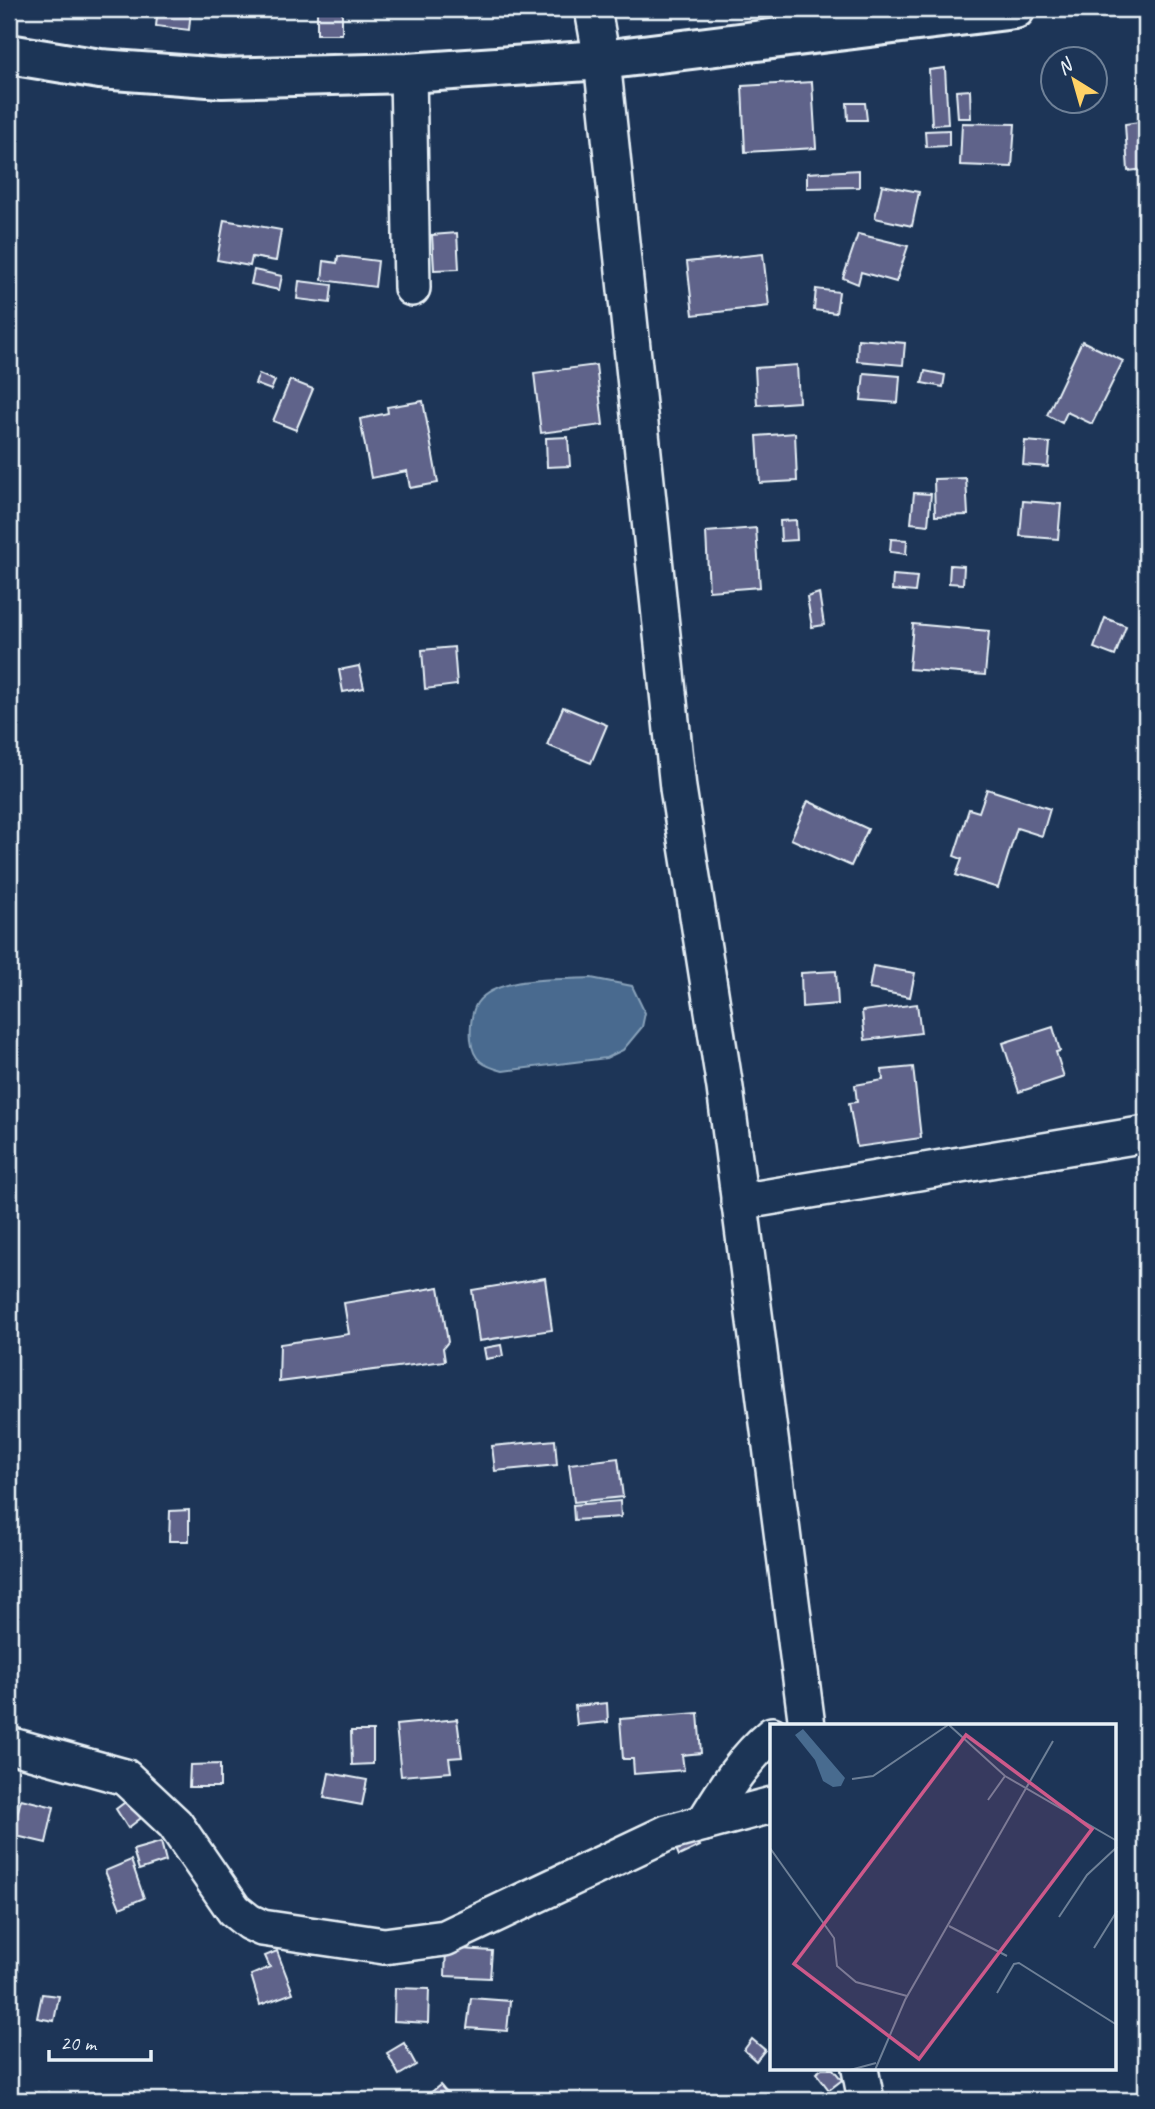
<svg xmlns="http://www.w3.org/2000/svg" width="1155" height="2109" viewBox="0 0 1155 2109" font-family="Caveat,sans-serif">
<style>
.water{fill:#486b8f;stroke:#88a1b9;stroke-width:2}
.building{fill:#5f648a;stroke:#e8f1f8;stroke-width:2}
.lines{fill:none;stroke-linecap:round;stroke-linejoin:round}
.minor-casing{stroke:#e8f1f8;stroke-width:40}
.major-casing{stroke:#e8f1f8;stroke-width:44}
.minor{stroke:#1d3557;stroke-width:35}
.major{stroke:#1d3557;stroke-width:38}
.inset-road{fill:none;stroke:#6e8097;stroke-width:2}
.view{fill:#cd598a;fill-opacity:0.15;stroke:#cd598a;stroke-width:3.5}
.inset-edge{fill:none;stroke:#e8f1f8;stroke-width:3.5}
</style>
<rect width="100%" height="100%" fill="#1d3557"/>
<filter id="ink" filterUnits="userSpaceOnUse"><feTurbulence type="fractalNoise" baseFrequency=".0143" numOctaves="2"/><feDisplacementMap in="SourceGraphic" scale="14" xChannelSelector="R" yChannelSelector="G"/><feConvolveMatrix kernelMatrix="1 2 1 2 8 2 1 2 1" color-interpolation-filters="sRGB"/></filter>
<g filter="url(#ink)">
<!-- water -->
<path class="water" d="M591,978L632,986L645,1013L642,1027L623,1050L606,1058L503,1071C484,1066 473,1061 471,1040C470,1030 471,1012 477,1003C497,975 561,980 591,978Z"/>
<!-- building -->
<g class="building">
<path d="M158,9H191L189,30L156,26Z"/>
<rect x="317" y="9" width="25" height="25"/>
<path d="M945,68L948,124L932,125L929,70Z"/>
<path d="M812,82L816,148L745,152L742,86Z"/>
<path d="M970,90L971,118H958L956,91Z"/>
<path d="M847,103H865L867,120H848Z"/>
<path d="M1146,121V169L1128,171L1125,124Z"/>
<path d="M962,123L1015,124L1012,167L960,165Z"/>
<path d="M949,130V146L926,147L925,131Z"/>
<path d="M859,170V187L807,188V173Z"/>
<path d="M882,185L919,192L912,226L875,218Z"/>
<path d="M224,220L281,230L276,261L252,257L250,266L217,260Z"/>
<path d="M457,233L459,269L434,270L432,235Z"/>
<path d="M858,234L908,246L896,282L861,272L858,284L843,278Z"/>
<path d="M763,254L769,306L693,315L687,262Z"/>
<path d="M338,256L378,261L375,287L322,280L324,261L337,263Z"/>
<path d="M254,270L282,276L279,290L251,284Z"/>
<path d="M299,281L332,285L330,303L297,299Z"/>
<path d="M816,289L839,292L836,313L814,310Z"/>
<path d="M858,339L905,343L903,365L857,361Z"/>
<path d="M1082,341L1123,361L1092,424L1067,412L1062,423L1047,415Z"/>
<path d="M596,365L603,425L541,433L534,373Z"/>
<path d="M797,365L799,402L757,405L755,368Z"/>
<path d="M925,371L945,375L943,387L922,383Z"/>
<path d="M864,373L900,376L898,403L861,400Z"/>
<path d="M259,374L275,381L271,390L255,384Z"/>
<path d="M290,380L313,389L296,430L273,421Z"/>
<path d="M423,401L438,483L410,488L407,471L371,478L360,419L388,413L387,407Z"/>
<path d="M795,433L797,481L760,483L757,436Z"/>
<path d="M568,437L570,466L547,467L546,438Z"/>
<path d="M1025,441L1050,443L1048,467L1023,465Z"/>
<path d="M966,478L968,515L935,516L934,479Z"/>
<path d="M914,493L931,494L928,525L911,523Z"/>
<path d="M1023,501L1061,504L1058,539L1020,536Z"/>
<path d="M796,520L797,540L781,541L780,521Z"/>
<path d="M756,528L760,587L709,591L706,532Z"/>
<path d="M891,539L907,540L906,554L890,552Z"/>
<path d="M950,565L964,566L963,584L949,583Z"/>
<path d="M893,575L917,577L915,592L892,590Z"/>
<path d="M819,593L824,625L812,627L807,597Z"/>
<path d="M1105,618L1126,626L1115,656L1094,648Z"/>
<path d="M913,624L989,631L985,675L909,669Z"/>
<path d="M454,647L457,685L425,689L422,650Z"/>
<path d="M359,666L364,688L343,692L339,670Z"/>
<path d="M563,707L607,725L591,763L547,745Z"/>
<path d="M987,789L1050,809L1042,836L1017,828L998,888L956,875L962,859L954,856L969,809L979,812Z"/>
<path d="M808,801L868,829L851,866L791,839Z"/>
<path d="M873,966L915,973L910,997L869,989Z"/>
<path d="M836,971L838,1004L802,1007L801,973Z"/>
<path d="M917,1004L921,1033L865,1040L862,1011Z"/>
<path d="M1053,1027L1060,1051L1056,1052L1064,1077L1019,1092L1003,1043Z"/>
<path d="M913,1067L921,1138L857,1147L849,1103L857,1102L855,1085L883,1080L882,1070Z"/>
<path d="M545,1278L552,1330L479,1341L472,1290Z"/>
<path d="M439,1287L448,1342L443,1348L445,1361L279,1382L280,1344L349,1334L344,1303Z"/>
<path d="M501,1345L503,1356L486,1359L484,1348Z"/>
<path d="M555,1440L557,1465L495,1471L492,1446Z"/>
<path d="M618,1458L623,1497L574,1502L569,1464Z"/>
<path d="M620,1501L621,1517L574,1520L573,1505Z"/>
<path d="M189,1510V1541H169L170,1511Z"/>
<path d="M607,1703L608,1722L577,1725L575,1706Z"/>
<path d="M698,1713L701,1753L682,1755L684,1770L634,1774L633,1759H623L620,1719Z"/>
<path d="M457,1719L462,1757L449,1758L451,1772L401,1776L396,1725Z"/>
<path d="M351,1731H373V1764L352,1765Z"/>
<path d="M220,1764V1787H189L190,1765Z"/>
<path d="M329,1773L367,1780L362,1805L324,1798Z"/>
<path d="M132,1797L145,1815L128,1828L116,1809Z"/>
<path d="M21,1799L54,1807L46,1843L12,1835Z"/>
<path d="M692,1830L700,1846L679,1856L672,1839Z"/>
<path d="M161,1842L166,1861L139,1870L133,1850Z"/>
<path d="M131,1860L144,1898L120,1908L105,1871Z"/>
<path d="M446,1948L492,1951L490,1978L445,1976Z"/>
<path d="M277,1951L293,1993L260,2005L251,1975L270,1967L265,1956Z"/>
<path d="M395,1988L429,1989L428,2023L394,2021Z"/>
<path d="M42,1994L59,1996L54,2021L37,2018Z"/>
<path d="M471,1998L510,2001L507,2031L467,2028Z"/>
<path d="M752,2039L765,2050L756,2061L744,2050Z"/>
<path d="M404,2043L416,2065L399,2075L387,2053Z"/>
<path d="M822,2069H833L842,2080L829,2090L816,2073Z"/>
<path d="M440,2085L453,2100H422Z"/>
<path d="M48,2092L56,2100H38Z"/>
<path d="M820,2093L835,2100H816Z"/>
</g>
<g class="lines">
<!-- minor casing -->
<g class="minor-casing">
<g id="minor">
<path d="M593,9L602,60L678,788L725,1088L807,1726"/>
<path d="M408,73L412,288"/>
<path d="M739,1202L1146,1134"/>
<path d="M9,1745L125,1777L175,1824L234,1910L249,1922L262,1928L384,1946L445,1938L667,1833L772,1805"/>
<path d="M704,1823C724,1791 742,1760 772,1735"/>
<path d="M860,2069L866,2100"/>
</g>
</g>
<!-- major casing -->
<g class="major-casing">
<path id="major" d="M9,54L100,69L222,78L408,73L602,60L1015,9"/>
</g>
<!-- minor -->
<use href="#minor" class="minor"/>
<!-- major -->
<use href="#major" class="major"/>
</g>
</g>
<!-- overview -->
<g transform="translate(770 1724)">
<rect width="346" height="346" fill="#1d3557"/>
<path d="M33,5L75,54L71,62L63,63L53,57L45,36L25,11Z" fill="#486b8f"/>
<path class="inset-road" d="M179,1L235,52L347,117M82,55L103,52L178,1M218,76L235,52M0,124L64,214L67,242L86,258L137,272M289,193L317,151L347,123M179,202L237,232M324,224L347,187M227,269L244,240L249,239L347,301M80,346L106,339M105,346L135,276L283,17"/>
<path class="view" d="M196,11L322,105L149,335L24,240Z"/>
<rect width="346" height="346" class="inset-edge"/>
</g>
<!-- margin -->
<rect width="1155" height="2109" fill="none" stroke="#1d3557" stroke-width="35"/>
<rect x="18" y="18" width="1120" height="2074" fill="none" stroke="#e8f1f8" stroke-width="2.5" filter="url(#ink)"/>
<!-- north arrow -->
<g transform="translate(1074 80) rotate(323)"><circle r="33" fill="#1d3557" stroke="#6e8097" stroke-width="2"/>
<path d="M0-5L12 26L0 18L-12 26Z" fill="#ffd166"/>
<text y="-10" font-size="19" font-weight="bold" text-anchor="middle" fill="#e8f1f8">N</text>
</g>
<!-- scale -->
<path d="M49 2050v10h102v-10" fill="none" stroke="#e8f1f8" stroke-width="3.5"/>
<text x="60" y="2050" font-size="21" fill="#e8f1f8" stroke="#1d3557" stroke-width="5" paint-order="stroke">20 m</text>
</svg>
